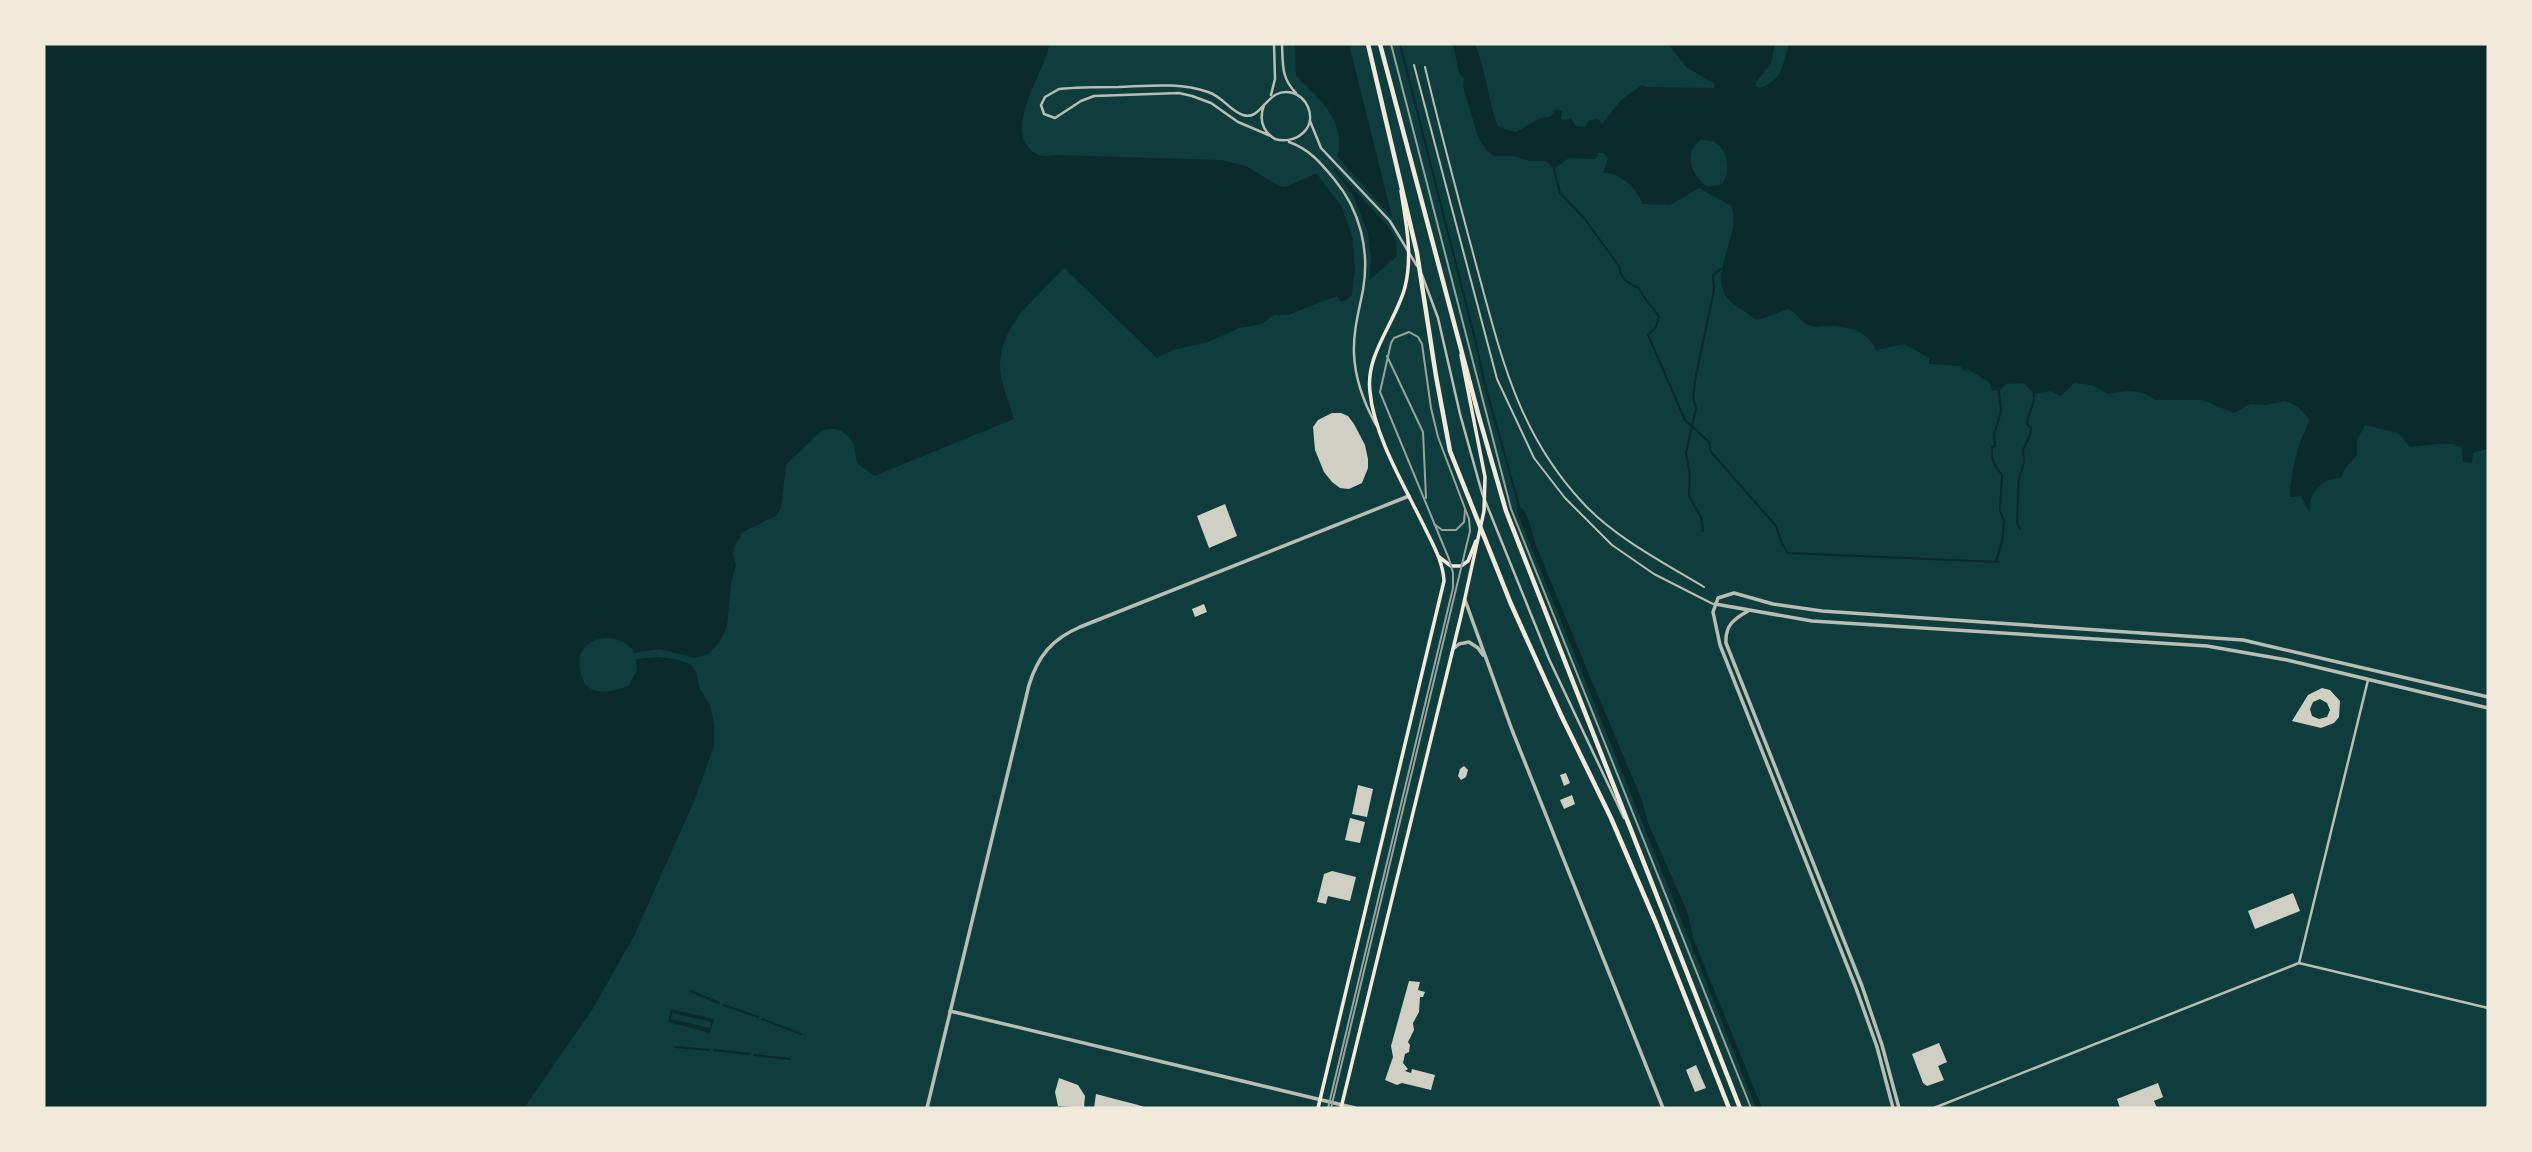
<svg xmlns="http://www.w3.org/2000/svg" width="2532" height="1152" viewBox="0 0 2532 1152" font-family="'Golos Text',sans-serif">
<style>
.water{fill:#0a2a2b;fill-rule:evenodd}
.pier{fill:#0f3d3e}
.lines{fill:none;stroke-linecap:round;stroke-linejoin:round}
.stream{stroke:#0a2a2b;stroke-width:2}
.building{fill:#cfcfc3;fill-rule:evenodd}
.service{stroke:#b8beb3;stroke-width:2}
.minor{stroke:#b8beb3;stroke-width:2.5}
.tertiary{stroke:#b8beb3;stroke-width:3.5}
.secondary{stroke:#f1e9da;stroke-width:3.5}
.primary{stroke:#f1e9da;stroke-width:4.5}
.tram{stroke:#97a49c;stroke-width:2}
.rail{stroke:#97a49c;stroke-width:2}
</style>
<rect width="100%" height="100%" fill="#0f3d3e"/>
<!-- water -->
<g class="water">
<path d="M44,44H1049C1046,71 1005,124 1030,149C1037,157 1047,157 1056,155L1221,160L1246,166L1279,186L1286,187L1319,172L1327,176L1334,171C1350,122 1325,105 1296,76L1295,44H1349L1395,229L1397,256L1345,301H1340L1337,296L1288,315H1274L1262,324L1239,328L1208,342L1173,350L1157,358L1064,268C1035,299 993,330 1001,377C1004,391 1010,406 1014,419L874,476C870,472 859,467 857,461C855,458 856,454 855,450C852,434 837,424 821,431L786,465L781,508L777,515L743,532L734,547L733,555L736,565L731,583L727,627L719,643L708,654L696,658L659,649L635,653C624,635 593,631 581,653C579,657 579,664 580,669C583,697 609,695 629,685L637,670L636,659L659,657L679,660L692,665L696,672L700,689L710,705L714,724V746L695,799L634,936L592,1010L524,1108H44Z"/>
<path d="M1453,44H1475C1486,71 1488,100 1498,127L1516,132L1541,118L1550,117L1556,109L1562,111L1561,119L1564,120L1571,118L1576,126L1585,127L1588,121L1598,119L1602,124L1621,100L1642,85L1646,87L1714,88L1715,84L1686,67L1668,44H1775L1771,64L1756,82V86L1760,88C1783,79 1782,66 1789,44H2488V449L2473,453L2472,463L2463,462L2462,448L2453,444H2438L2410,447L2398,433L2365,425L2357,440V455L2346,467L2341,478C2322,478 2307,494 2310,513L2301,496L2291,497L2290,492C2293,464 2297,446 2310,420L2297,406L2285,401L2266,405L2250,404L2234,413L2202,400H2155C2144,389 2123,390 2109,394L2092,385L2074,383L2061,396L2050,391L2034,394L2024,383L2006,384L1999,391L1992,390L1989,382L1969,370L1964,371L1960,366L1929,364V358L1904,344L1876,350C1869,333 1852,327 1834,326C1826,325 1818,328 1811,326C1801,323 1797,313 1788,309L1758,320L1753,318C1745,310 1734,307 1727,298C1708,272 1743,233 1731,206L1699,188L1670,205L1643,204C1637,189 1620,172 1603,173L1608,159L1604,153H1598L1596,159L1569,158L1554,169L1546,161H1529L1515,156H1494L1486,150L1478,137L1463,86L1464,78L1459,74ZM1702,139C1703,140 1714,141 1714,142C1728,149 1731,173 1722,184L1708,187C1691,176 1682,152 1702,139Z"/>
<path d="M1517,506L1523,509L1529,520L1535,543L1588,672L1642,800L1648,823L1687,911L1694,940L1762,1108H1756C1678,909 1597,710 1517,512Z"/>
<path d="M671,1009L714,1019L710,1033L668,1022ZM672,1013L711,1022L710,1028L671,1019Z"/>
</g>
<!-- pier -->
<g class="pier">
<path d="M1333,152L1395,221L1400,244L1387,225L1332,165Z"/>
<path d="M1331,167L1353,195L1368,233L1371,258L1369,285L1351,301L1355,270L1353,239L1342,207L1314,170L1320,168L1329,172Z"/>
</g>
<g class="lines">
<!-- stream -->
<g class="stream">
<path d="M1400,44L1476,343L1484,381L1519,506"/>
<path d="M1554,169L1560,193L1584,218L1619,266C1621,279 1627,283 1639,288C1644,300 1653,306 1659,317L1656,327L1648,335L1685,420L1709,442L1711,452L1776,526L1782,544L1788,553L1999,562"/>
<path d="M2020,529L2017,523L2019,478L2024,463L2023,450L2030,435L2031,428L2027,424C2028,413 2035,405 2034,394"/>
<path d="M1703,531L1701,517L1689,496L1690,474L1686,453L1696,408L1693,398L1695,380L1714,290L1713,275L1721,269"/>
<path d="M1996,561L2002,542L2004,521L2000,511L2002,475C1994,465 1991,460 1992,447L1995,446L1994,434L2001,412L1999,391"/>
<path d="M691,991L719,1003"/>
<path d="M724,1005L758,1017"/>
<path d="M762,1019L801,1034"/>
<path d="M675,1047L709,1050"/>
<path d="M714,1050L749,1054"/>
<path d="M754,1055L790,1059"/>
</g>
</g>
<!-- building -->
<g class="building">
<path d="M1332,413H1341L1348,416L1354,424L1365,445L1368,459V468L1362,483L1349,489L1340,488L1332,482L1324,472L1315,450L1313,427L1318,420Z"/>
<path d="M1225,504L1237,536L1209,548L1197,516Z"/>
<path d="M1204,604L1207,612L1195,617L1192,609Z"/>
<path d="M2322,688L2330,690L2340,701L2339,717L2334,723L2321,728L2292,721L2308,695ZM2320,699L2327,703L2330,710L2327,717L2319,719L2312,716L2310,709L2313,702Z"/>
<path d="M1464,766L1468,770L1466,777L1461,780L1458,776L1460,769Z"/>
<path d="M1566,773L1570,783L1564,786L1560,775Z"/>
<path d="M1358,785L1373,789L1367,817L1352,814Z"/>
<path d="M1572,795L1575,804L1564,809L1560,800Z"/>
<path d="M1350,818L1365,822L1360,843L1345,840Z"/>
<path d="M1332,871L1356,877L1350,901L1328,896L1326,904L1317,902L1324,874Z"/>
<path d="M2293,893L2300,911L2255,929L2248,911Z"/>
<path d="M1409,981L1420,982L1418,990L1425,992L1423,997H1420L1419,1012L1413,1023L1414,1030L1408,1042L1410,1045L1409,1052L1405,1054L1403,1063L1408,1069L1405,1071L1411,1073L1412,1069L1435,1075L1431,1090L1402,1083L1397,1085L1385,1080L1393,1057L1391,1046Z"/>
<path d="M1939,1043L1947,1062L1938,1066L1944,1080L1927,1086L1923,1083L1912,1054Z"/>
<path d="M1696,1065L1706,1088L1695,1092L1686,1070Z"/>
<path d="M1059,1078L1078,1085L1085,1096L1084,1108L1058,1106L1055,1092Z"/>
<path d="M2158,1083L2163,1097L2154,1101L2157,1108H2120L2117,1099Z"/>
<path d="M1096,1094L1138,1105L1147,1108H1094Z"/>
</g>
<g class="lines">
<!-- service -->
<g class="service">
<path d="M1414,65L1497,379L1534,458L1565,498L1612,545L1654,574L1713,604"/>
<path d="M1425,67C1441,134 1459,201 1477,268C1501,356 1518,433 1582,502C1614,537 1664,563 1704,587"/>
</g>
<!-- minor -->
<g class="minor">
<path d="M1282,44C1283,64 1281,78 1296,93"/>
<path d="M1271,95L1275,79L1274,44"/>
<path d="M1264,105C1259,119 1262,131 1275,139C1295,145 1317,129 1308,107C1305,100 1299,95 1293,93C1267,85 1262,122 1243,115C1230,111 1222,96 1208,92C1179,82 1148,86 1118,87C1098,87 1079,87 1059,89L1045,97L1041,105L1044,114L1055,118L1081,101L1094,96L1179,93L1192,96L1211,103L1238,122L1271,136"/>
<path d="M1310,121L1321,148L1390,221L1417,266"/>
<path d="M1289,142C1309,149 1320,162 1334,179C1360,210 1370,250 1363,290C1359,311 1353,331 1354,354C1355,379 1364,403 1376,425"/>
<path d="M1422,275L1438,318L1460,414L1482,493L1549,659L1624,818"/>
<path d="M2299,963L2368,680"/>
<path d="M2299,963L2488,1008"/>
<path d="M1934,1108L2299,963"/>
<path d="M2487,1108L2488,1105"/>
</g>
<!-- tertiary -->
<g class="tertiary">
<path d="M1465,600L1512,730L1663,1108"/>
<path d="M1715,604L1812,621L2207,646L2287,660L2488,708"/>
<path d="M1748,611C1734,619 1725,625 1726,643L1862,986L1882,1045L1899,1108"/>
<path d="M1453,649L1459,644L1469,642L1478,648L1483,655"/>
<path d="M950,1011L1355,1108"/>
<path d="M927,1108L1029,685C1038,656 1052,639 1080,627L1409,496"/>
<path d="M1893,1108L1877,1047L1856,988L1720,645L1713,612L1718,598L1734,593L1773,604L1822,611L2243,640L2488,697"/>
</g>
<!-- secondary -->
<g class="secondary">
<path d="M1439,557L1451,566H1461L1468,561L1476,541"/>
<path d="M1318,1108L1444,581C1443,561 1432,543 1424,526C1405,487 1374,436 1370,392C1365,354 1396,322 1405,287C1413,255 1406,223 1401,191"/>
<path d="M1341,1108L1461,616L1484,511L1485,477L1461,355"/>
</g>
<!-- primary -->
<g class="primary">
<path d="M1368,44L1417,253L1436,376L1450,451L1511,604L1561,715L1611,818L1656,923L1729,1108"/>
<path d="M1380,44L1479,417L1506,511L1740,1108"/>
</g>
<!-- tram -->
<g class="tram">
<path d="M1387,356L1423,432L1426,498"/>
<path d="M1434,524L1442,530H1456L1464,522L1465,510"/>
<path d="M1328,1108L1453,588V573L1449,559L1380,392L1391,343L1394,338L1409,332L1418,337L1422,344L1431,408L1438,437L1469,519L1470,531L1331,1108"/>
</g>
<!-- rail -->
<path class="rail" d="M1391,44L1511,509L1751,1108"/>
</g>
<!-- border -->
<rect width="2532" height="1152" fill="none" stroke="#f1e9da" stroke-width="91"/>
</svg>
